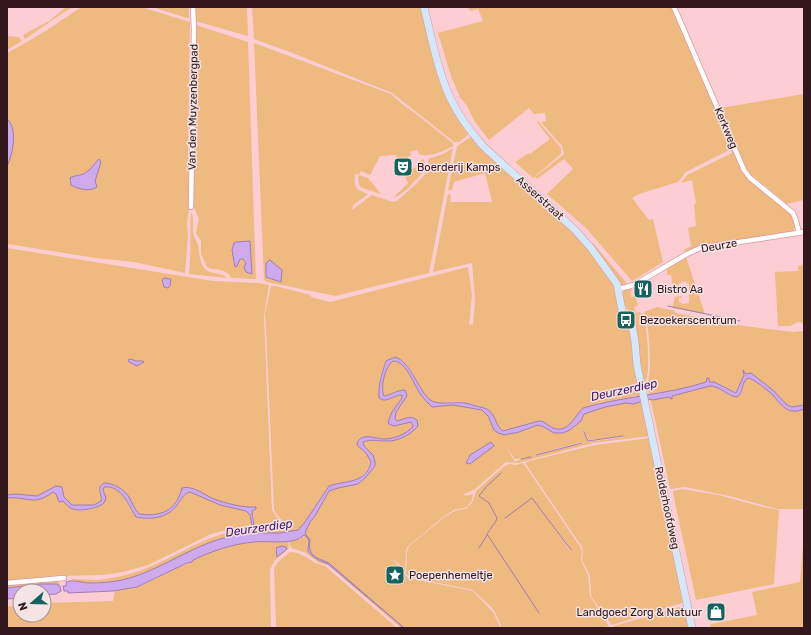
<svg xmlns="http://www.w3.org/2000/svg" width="811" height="635" viewBox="0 0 811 635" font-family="Rubik,sans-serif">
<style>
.green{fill:#eeba80;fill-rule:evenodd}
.water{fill:#cfa9ee;stroke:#a07daf}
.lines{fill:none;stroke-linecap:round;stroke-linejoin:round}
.stream{stroke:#a07daf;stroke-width:1}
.street-casing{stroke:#de96a1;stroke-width:6}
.secondary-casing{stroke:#de96a1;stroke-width:8}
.street{stroke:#fff;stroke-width:4.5}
.secondary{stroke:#d4e8fc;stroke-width:7}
.labels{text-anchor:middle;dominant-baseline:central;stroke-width:3;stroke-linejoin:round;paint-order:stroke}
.street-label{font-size:11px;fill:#32171c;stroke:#f4e4e6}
.poi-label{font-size:11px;fill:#32171c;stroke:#f4e4e6;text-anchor:start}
.water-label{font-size:12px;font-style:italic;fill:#471665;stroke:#f4e4e6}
</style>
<rect width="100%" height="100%" fill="#fcced4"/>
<!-- green -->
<g class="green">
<path d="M66,7H73C56,16 41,29 25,39L23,35L49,21Z"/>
<path d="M82,7H141L190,22L188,148L189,208L187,223L188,236L185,273L134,262L96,258L7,244V166C13,154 17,129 7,119V53C22,45 38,36 53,26C63,20 71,13 82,7ZM98,159L95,181L97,185L69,182C72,173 83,176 89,170C93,167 95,163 98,159Z"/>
<path d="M152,7H189V18H187Z"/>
<path d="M195,7H247L248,36L195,21Z"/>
<path d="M252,7H421L435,61L469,134L459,142H454L392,93L290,52L254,39Z"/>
<path d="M468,7H672L744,172L791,213L796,227L792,232L685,252L684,250L691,246L688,228L696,226L694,204L696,203L692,180L681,183L687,175L732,153L731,149L686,172L678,182L639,194L632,198L649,220L653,219L663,262L632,281L586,228L547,194L573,169L564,159L537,179L535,177L564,154L562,146L541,122L546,121L545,113L534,114L529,108L489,140L475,122L467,106L460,97L452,79L438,33L483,21L478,9L470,11Z"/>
<path d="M196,25L248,42L256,279L231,278C227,268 216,271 207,267L201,254V241L196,233L199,219L193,205ZM237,242L252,274L243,259H240L237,266Z"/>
<path d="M7,36L19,37L22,41L7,50Z"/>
<path d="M254,43L391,94L402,104L411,110L453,143V146C442,152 433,156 420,155L417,150L410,152L411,155L401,162V164H400L396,155L380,156L370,175L361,171L359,175L368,178L381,194L360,187L358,179L359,175L355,174C354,188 355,189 368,194L353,205L352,210L372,195L393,202L397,201L417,183L429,170L428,159L443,154L453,148L429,273L335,296L267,282L264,280Z"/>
<path d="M804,94V200L787,204L748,172L720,108Z"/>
<path d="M538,121L561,148V154L533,178L515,162L529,153L530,154L550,139L537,122Z"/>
<path d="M471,137L530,195L532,193L579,236L616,286L629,325L641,396H634C617,402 597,400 582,410C575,414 573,429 559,429C551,429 546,422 539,421L503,431C495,426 495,414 487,409C479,405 459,401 451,402C444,402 439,405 432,402C419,395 413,362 395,357C392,358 388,359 386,362C380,371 378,387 379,398L382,400L395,395H402V398L392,412L388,422L389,425L394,426L411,422L413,426C408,434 394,439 385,439C379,439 372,437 366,437L357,445C366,454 375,457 367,470C359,484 342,481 329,486L303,525L296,531H289C288,521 277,519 274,510L266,329L265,314L271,286H275L311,295V297L330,302L468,267L472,295L469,325L473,324L475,300L472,263L433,272L448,194L451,195L450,202H492L485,173L454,182L452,190H448L457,146Z"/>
<path d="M424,159L426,168C417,179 406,193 393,198L408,183L404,173L418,166L421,160Z"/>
<path d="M191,212C195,220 192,225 193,233C194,238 197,241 198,245C200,253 199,262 205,269C210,275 221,271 227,278L189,274C191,253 190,233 191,212Z"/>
<path d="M593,243L628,285H622L619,283L591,244Z"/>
<path d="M7,248L213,281L258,283L269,285L264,317L272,510L275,515L283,523V525L279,526L254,527V516L251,507C242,507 220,502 211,498C202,494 193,485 182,488C175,510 161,518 139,514C127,501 126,483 104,483C96,489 102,493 102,500C96,507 81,507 72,505L64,497L62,487L56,486L37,496L11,494L7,495Z"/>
<path d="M686,257L705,314L672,308L674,302V299L675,297L681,296L682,298H679V302L682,303V304L689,303V283H686V281L679,283V290L682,291V292L675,294L672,293L671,292L674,291L671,275H667V269Z"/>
<path d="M804,265V323L798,322L790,326H778L775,272L798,271V266Z"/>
<path d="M631,288L632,290L630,292L631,297L635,296L638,306L634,307L635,310L630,313L624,304L622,294L625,290Z"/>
<path d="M657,307L675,311V313L745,326L793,332L804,331V405L792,407L787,405L774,391L751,373L746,374L743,370L744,375L736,393L714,382H709V378H707L706,382L677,390L649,394C646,384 650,375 650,366C650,348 649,328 644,312Z"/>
<path d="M636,311V313L640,312L641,314L643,313C647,329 649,354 648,370C647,378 645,384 646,392H645L633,322L629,314Z"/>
<path d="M393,361C407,361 414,386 421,395C424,399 428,403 432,407C439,407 446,405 453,405C462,406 473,407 481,410C499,416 485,441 514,433H516L538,425L561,434C572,430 579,424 583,414L605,407L626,403L633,404L642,401L650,436L593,443L518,463L506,462L474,490L464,494L465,496L473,494L472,500L467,507L454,510L446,515L408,546L406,550L405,572L399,564L390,558L402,568L406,576L409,578L473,591L493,612L501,628H404L329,563C323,560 313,558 310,551C309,549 310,544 310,541L308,551C313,558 320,561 328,564L403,628H401L328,565L319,563L306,553L292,548L290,546L289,541L300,539L304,536H306L308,538V536L305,533L310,522L315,516L329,491L338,488L360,483L375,466L371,453L364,446L363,442C372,439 380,442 389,441C399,440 407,435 415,429L418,422L416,419L410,417L397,421L395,419L396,412L407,396L405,390L399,391L386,396H384C380,388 385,366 393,361ZM584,431L589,440L623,436L624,437L588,442ZM491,442L493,445L470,464L466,462L468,457ZM582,442L584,443L535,455L536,454ZM505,445L515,459L531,457L521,459L515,462Z"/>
<path d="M748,378C753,379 768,390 772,394C781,405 788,416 804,409V509H777L729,496L685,487L670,489L654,415L650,399L653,400L668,397L672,398V396L712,385L718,388L731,396L741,394L745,381Z"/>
<path d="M650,438L652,456L658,476L684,601L682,603L612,625L601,611L591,596L590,576L582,560L583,551L582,547L525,463L529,461L595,445Z"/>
<path d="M522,463L524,464L581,548L582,551L581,560L588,575L590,596L609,626L601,628H502L494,610L473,590L410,577L406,574L407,551L409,546L446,516L455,511L467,508L473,501L476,491L503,467L509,464L516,465ZM533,498L571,551H570Z"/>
<path d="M104,487C121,485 125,501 132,511C134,513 137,515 139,518C156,519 169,517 179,503C183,498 185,493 190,492L220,505L246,511L250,515L253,527H239L211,534L148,565L123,572L103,575L62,576L7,582V498C27,496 33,506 53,492L56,494L59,501H63C66,504 69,508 73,509C81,513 98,509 104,503L106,498L103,490Z"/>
<path d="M682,489L719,495L763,507L779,510L774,584L696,600L673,493H674L673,491Z"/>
<path d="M285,526L288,532C276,532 263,537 252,530L250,534C210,535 178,562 141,575C128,580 113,582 99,582C91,583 79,584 72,580V579C80,579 89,580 97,580C107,579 119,577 130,574C162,565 190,544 222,534C243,528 265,532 285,526Z"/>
<path d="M804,533V628H710L711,624L757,615L752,592L800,582Z"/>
<path d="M257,541H288L289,548L275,560L270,570L271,628H7V607L20,605V615H44V603L113,601L115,590L137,587L143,585L177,568L192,562L193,560L208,553L231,545ZM281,546L287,549L277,556L275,549Z"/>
<path d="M290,552C304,552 312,564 325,566L397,628H276L274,568L278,562Z"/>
<path d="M57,580L60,583L59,586L57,584H40L7,588V585Z"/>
<path d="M683,606H684L690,628H614V626Z"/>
</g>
<!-- water -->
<g class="water">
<path d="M7,119C18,129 13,154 7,166Z"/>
<path d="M99,159L101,162L95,181L97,187C90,192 77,189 71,185L70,178C74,175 79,176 83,174C90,171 94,164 99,159Z"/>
<path d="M250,241L252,274L246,272L244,267L246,263L243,259H240L237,266L235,267L232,250L234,243L236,242Z"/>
<path d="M270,260L282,270L281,282L266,277V263Z"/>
<path d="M164,278L171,279L170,286L168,288L164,287L162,280Z"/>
<path d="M395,357C410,361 418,389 429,399C437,407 458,400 470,404C475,406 482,407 487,409C496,414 495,426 503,431L539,421C545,421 548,426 553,428C569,434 575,415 583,408C624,396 666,395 706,382L707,378H709V382H714L736,393L744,375L743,370L746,374L751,373L774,391L787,405L792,407L804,405V409C788,416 781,405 772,394C767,390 754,379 748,378C741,382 744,393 737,397C727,396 720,386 710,386L672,396V399L668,397L653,400L651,399L633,404L626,403L605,407L584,414L581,421L570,430L563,433H554L544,427L538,425L516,433H514L504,435L498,433L494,430L488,416L482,410L453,405L432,407C428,403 424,399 421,395C414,386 407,361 393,361C385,366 380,388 384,396C391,395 397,390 405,390L407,396L396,412L395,419L397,421C404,419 411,415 417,420L418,426C411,435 396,442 386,441C378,441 371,439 363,442L364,446L373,455L375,462V466L366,477L358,484L338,488L329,491L315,516L310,522L305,533L310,540C310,543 309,548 310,550C312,558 323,560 329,563L404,628L328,564C320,561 313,558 308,551L309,540L306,536L304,535C294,546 268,540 254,542C232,544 212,551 193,560L192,562L187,563L137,587L113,591L68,593V591H64L63,586H66V582C73,579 82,583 91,583C101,583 112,582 122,580C166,570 203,535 250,534L252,530H255L257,533H279L298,530L305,522L329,486C346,480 366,484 371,462L366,453L357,445C359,431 376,439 384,439C394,439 407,434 413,426L411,422L394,426L389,424L388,422L392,412L402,398V395C393,395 386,404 379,398C378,385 382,373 386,361Z"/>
<path d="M131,359L136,361H143L144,362L137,366L129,362L128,360Z"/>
<path d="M491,442L494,446L470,464L466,463L470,455Z"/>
<path d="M104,483C113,483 124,489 129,497C132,502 134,509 139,514C161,517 176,511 182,488C193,485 204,495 214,499C225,503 243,508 256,507V509L252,511L254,526H252L250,515L246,511L220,505L190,492C184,493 181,500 177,505C168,518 151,520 136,517C128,505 122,485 104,487L103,490L106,498L104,503C99,508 80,512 73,509C69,508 66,504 63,501L59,502L56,494L53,492C33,507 28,496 7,498V495L16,494L37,496L56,486L62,487L64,497L72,505H94L101,501C103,494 95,489 104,483Z"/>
<path d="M281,546L286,547L287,549L277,557L276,548Z"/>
<path d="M40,584H57L60,586L61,591L56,594L44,595V591H20V598L7,599V588Z"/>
</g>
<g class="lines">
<!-- stream -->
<g class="stream">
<path d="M668,306L740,321"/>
<path d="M584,432L588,441L623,436"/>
<path d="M536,455L582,443"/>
<path d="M521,459L531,457"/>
<path d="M501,473L486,487L479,496L489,503L497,518L496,521L487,534L539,613"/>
<path d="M505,518L532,498L571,550"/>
<path d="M479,548L487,535"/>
</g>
<!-- street casing -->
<g class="street-casing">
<g id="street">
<path d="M674,7L744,170L750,178L793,213L796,221L799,233"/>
<path d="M191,207L194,30L193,7"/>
<path d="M619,289L634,285L687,254L700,248L804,232"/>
<path d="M7,583L64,578"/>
</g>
</g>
<!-- secondary casing -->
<g class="secondary-casing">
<g id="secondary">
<path d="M424,7C431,35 436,65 448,93C456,112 469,130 483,146L575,230L591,248L617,284L622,310L632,328"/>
<path d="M632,324L635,342L637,365L692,628"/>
</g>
</g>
<!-- street -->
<use href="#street" class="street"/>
<!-- secondary -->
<use href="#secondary" class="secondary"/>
</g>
<!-- icons -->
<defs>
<g id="theatre-square" transform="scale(1)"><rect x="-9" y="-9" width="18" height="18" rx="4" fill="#14635e" stroke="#f4e4e6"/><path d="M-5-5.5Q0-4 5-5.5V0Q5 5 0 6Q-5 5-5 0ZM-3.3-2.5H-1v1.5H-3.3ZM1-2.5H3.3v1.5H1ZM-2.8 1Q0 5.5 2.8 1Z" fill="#fff"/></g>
<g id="restaurant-square" transform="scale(1)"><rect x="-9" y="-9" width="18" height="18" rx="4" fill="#14635e" stroke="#f4e4e6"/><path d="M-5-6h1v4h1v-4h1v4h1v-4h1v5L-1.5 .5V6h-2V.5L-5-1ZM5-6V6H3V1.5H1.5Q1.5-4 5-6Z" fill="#fff"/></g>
<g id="bus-square" transform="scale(1)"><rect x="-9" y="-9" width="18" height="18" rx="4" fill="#14635e" stroke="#f4e4e6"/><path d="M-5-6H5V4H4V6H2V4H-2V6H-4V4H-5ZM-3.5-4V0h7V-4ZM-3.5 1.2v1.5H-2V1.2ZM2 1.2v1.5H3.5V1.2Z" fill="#fff"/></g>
<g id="sight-square" transform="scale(1)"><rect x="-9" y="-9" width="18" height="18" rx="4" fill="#14635e" stroke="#f4e4e6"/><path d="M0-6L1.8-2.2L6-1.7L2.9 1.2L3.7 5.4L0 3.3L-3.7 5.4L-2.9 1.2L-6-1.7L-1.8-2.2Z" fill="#fff"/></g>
<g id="shop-square" transform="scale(1)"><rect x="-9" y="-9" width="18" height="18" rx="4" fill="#14635e" stroke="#f4e4e6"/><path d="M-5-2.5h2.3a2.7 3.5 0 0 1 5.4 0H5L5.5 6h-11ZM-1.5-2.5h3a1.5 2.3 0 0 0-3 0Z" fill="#fff"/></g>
</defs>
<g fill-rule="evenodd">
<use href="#theatre-square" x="403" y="167"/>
<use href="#restaurant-square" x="643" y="289"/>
<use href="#bus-square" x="626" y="320"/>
<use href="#sight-square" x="395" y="575"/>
<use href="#shop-square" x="716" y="612"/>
</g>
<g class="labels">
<!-- street labels -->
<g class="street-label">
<text transform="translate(193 107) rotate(-89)">Van den Muyzenbergpad</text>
<text transform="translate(726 128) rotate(67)">Kerkweg</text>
<text transform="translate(540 198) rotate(42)">Asserstraat</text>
<text transform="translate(719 246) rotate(-10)">Deurze</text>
<text transform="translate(667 508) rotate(78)">Rolderhoofdweg</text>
</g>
<!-- poi labels -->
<g class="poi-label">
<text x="417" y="167">Boerderij Kamps</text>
<text x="657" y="289">Bistro Aa</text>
<text x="640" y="320">Bezoekerscentrum</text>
<text x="409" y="575">Poepenhemeltje</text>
<text x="702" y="612" text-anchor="end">Landgoed Zorg &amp; Natuur</text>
</g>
<!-- water labels -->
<g class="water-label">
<text transform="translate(624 390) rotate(-12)">Deurzerdiep</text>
<text transform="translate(259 528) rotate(-8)">Deurzerdiep</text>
</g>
</g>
<!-- border -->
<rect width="811" height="635" fill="none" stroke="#32171c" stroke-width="16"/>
<!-- north arrow -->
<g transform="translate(32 603) rotate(250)"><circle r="19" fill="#f4e4e6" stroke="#a69295"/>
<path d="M0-3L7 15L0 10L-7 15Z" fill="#14635e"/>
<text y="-6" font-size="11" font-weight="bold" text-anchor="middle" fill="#32171c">N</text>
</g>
</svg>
